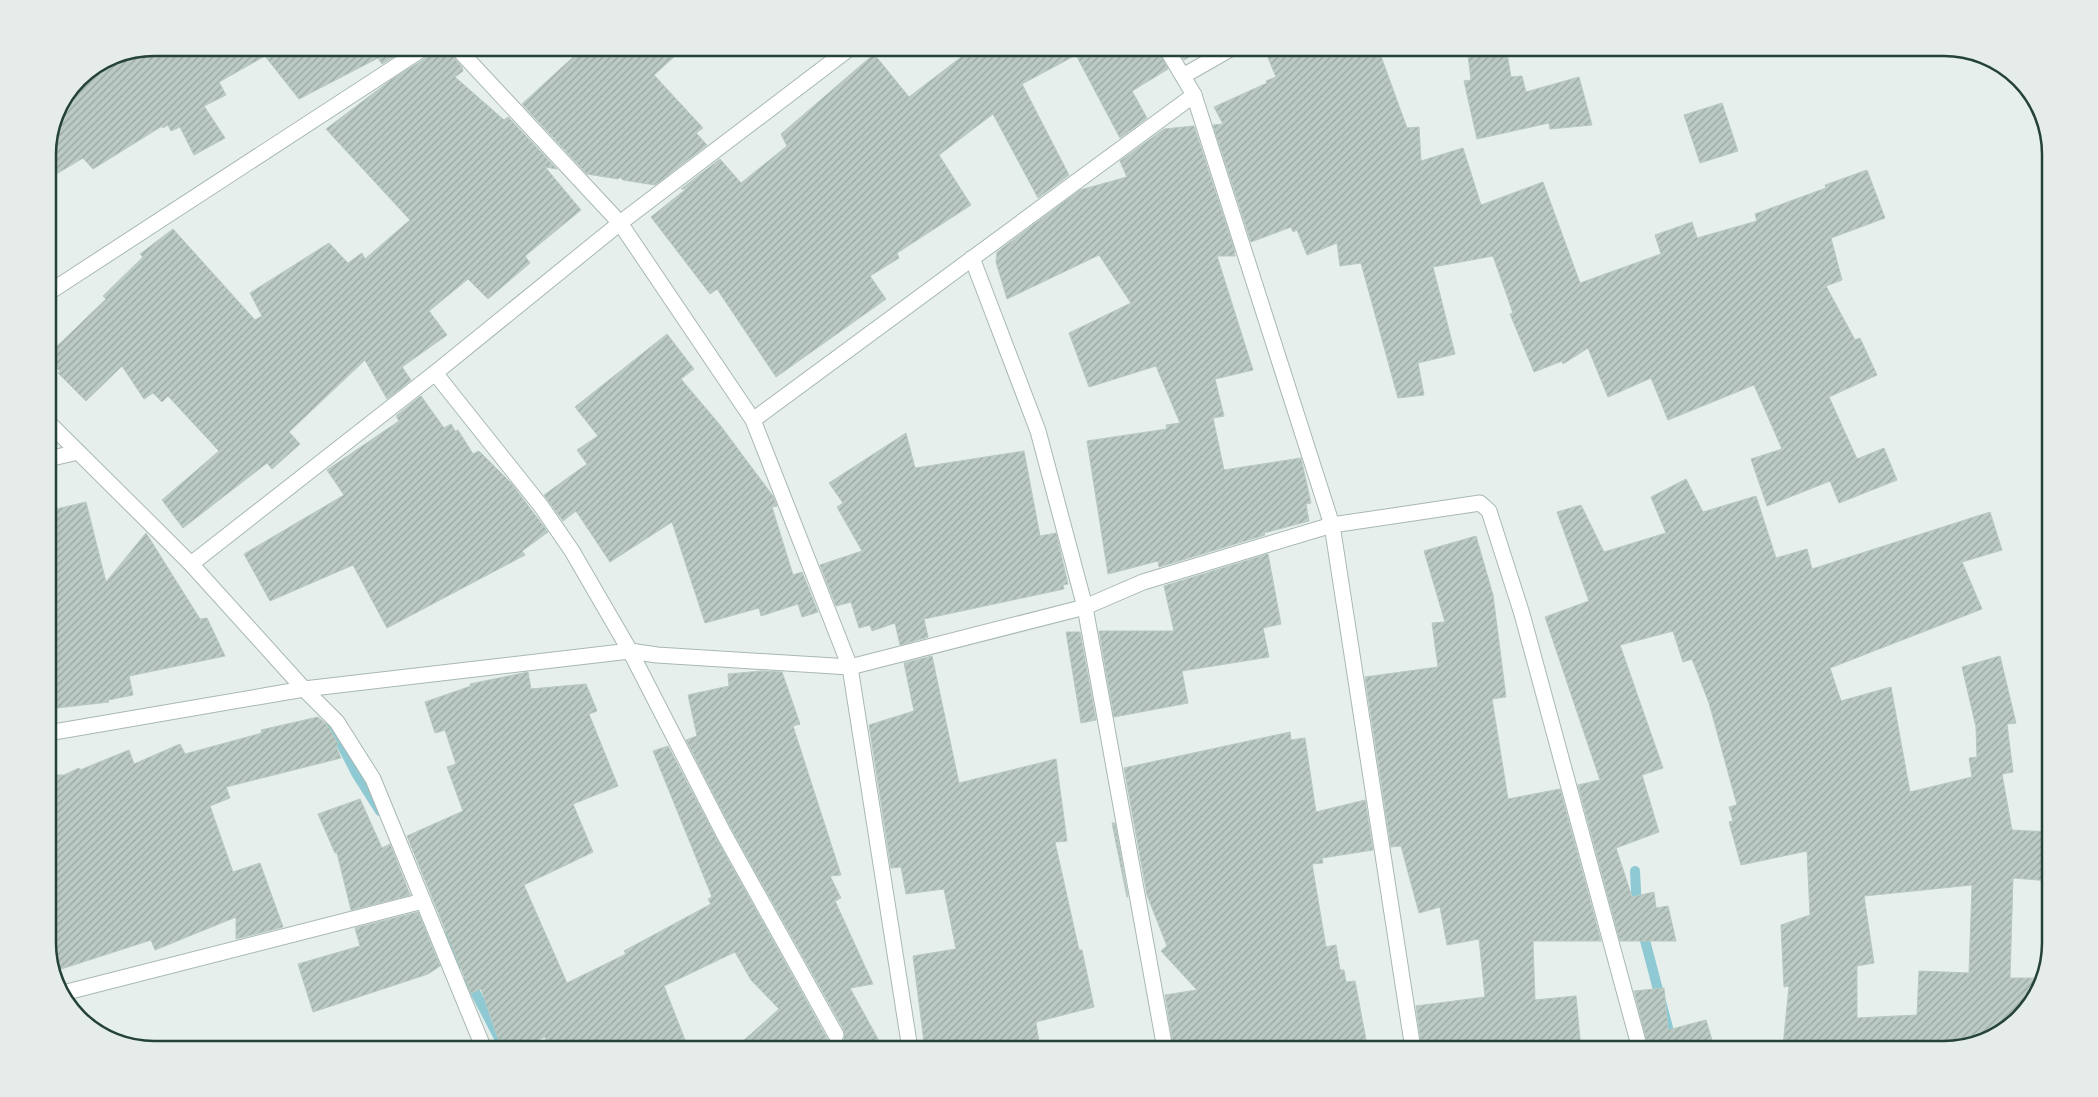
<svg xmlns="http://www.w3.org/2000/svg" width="2098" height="1097" viewBox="0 0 2098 1097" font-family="Rubik,sans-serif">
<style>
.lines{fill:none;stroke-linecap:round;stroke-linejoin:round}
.stream{stroke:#8ec9d4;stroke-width:10}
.building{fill:url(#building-hatch);stroke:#b8c9c2;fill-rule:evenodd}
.minor-casing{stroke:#a8b8b2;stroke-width:17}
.minor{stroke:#fff;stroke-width:15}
.rim{fill:none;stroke:#24423a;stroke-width:2.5}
</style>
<defs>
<pattern id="building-hatch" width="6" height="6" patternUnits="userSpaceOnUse" patternTransform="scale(1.25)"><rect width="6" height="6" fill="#bbcac4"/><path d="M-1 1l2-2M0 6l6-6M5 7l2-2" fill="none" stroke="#98a6a0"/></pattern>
</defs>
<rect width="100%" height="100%" fill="#e6efeb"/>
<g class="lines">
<!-- stream -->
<g class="stream">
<path d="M331,724L356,773L380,811"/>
<path d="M1635,871L1637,910"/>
<path d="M1642,929L1672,1043"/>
<path d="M446,937L460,963"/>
<path d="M469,980L501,1042"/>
<path d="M521,1032L530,1049"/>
</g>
</g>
<!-- building -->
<g class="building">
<path d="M155,48H408L382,64L378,58L299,99L265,56L219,82L226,95L204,106L225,138L194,155L180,127L171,131L168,125L163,128L162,126L93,169L83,158L48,179V148L56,113L76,84L99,71L96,67L114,56Z"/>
<path d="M433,48H445L462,67L463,71L455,77L504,120L508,117L557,169L545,167L581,210L525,256L530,263L488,299L468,279L429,311L447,335L402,367L411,380L387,399L365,360L289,432L300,444L272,469L267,463L183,528L162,500L219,451L168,396L162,402L153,393L144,399L122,366L86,401L58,373L60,371L48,359V355L106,299L103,296L143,257L140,254L173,229L255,320L262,316L250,293L329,243L348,263L362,253L365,259L410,220L326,129L391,80L429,56Z"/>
<path d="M583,48H684L654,75L703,128L696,133L707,145L655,185L623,180L620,177L618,179L587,174L522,104Z"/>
<path d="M973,48H1157L1168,69L1132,91L1147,118L1120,138L1076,55L1022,84L1069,175L1038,198L993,114L939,155L971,205L897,253L899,258L870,276L886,299L776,377L717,289L710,294L651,217L686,189H681L720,159L741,183L787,146L781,134L874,54L909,97Z"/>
<path d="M1177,48H1204L1184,60Z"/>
<path d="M1264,48H1378L1407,128L1419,127L1421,161L1463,148L1481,205L1543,182L1580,283L1661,254L1655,235L1692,222L1697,238L1757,221L1755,214L1826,188L1825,185L1867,170L1885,218L1831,238L1842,280L1826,286L1855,340L1860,338L1877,375L1829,397L1857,459L1884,448L1897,480L1839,503L1830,481L1767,506L1751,459L1782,449L1754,385L1668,420L1651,378L1608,397L1588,348L1563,364L1562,361L1534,372L1510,314L1513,313L1493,256L1433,267L1455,354L1418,363L1424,395L1398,398L1361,263L1340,266L1337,243L1307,255L1297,230L1293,232L1291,227L1251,242L1213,125L1223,124L1214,107L1267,83L1266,81L1276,77Z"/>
<path d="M1467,48H1506L1511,77L1522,76L1526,92L1579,77L1592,125L1550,129L1549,123L1477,139L1464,81L1471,80Z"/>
<path d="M1722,103L1738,151L1700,163L1684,115Z"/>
<path d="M1194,126L1234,249L1235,256H1217L1253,370L1215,379L1224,416L1213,418L1224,470L1301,458L1311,503L1306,504L1309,521L1264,533L1265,535L1159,567L1158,561L1108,574L1087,441L1167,429L1166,425L1180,423L1156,366L1089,387L1069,333L1131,303L1099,255L1007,299L996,262L997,252L1080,190L1127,177L1120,161L1164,129Z"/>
<path d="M667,334L694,369L681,379L720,425L773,496L777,506L772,507L793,575L802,572L818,612L802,617L798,604L761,616L759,608L705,623L672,522L610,562L576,511L563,521L544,495L587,464L577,450L598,436L575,407Z"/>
<path d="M421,396L444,428L451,424L455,431L458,430L473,454L479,451L511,483L548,532L522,551L525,555L387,628L353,565L270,601L244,554L344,495L327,470L399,421L396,416Z"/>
<path d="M906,433L915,468L1024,451L1040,536L1056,533L1068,584L1063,585L1064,589L924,619L928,637L900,645L895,623L872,631L870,625L859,628L851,602L836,606L820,565L862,551L837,507L843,503L829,483Z"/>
<path d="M1686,479L1703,512L1756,496L1776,558L1807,549L1812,569L1990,512L2002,550L1962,562L1982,609L1830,668L1841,701L1891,687L1910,792L1972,777L1969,758L1977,757L1976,727L1962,667L2000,656L2016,723L2007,724L2013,772L2002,774L2012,830L2050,832V881L2013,878L2010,978H2042L2039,990L2003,1032L1944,1050H1910V1046H1783L1789,986L1784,987L1781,925L1810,915L1807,851L1741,865L1729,822L1733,821L1729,807L1737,805L1709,703L1692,659L1683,662L1673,631L1620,645L1663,768L1642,775L1659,832L1616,848L1632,897L1654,892L1656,908L1668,906L1676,941H1620L1578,785L1600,780L1545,617L1589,601L1557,512L1581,505L1604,552L1666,533L1651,497ZM1972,885L1969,973L1919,971L1917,1015L1857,1018V966L1874,963L1864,896Z"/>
<path d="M86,502L106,582L146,533L200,619L207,618L225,656L129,676L133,695L108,700L109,702L48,709V511Z"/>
<path d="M1476,536L1493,595L1506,697L1492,699L1508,799L1560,789L1601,941H1533L1535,1000L1576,996L1581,1050H1422L1416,1006L1485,997L1479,939L1447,945L1440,907L1419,913L1401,846L1391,847L1365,677L1438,667L1432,623L1445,622L1424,551Z"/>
<path d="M1268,554L1281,624L1263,628L1269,657L1182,671L1188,703L1114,717L1099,631H1174L1164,586Z"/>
<path d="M1066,632H1080L1096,720L1081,723Z"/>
<path d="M932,656L959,783L1056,759L1067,841L1055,842L1079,950H1082L1094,1007L1036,1022L1040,1050H925L913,956L956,949L944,889L906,894L901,867L891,868L869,725L914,711L904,663Z"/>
<path d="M762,671L782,672L800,724L793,726L841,875L830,876L841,898L835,901L873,984L850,988L884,1050H733L779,1009L751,980L735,952L664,986L689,1050H550L545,1037L512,1050H502L481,989L471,993L407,836L463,811L447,767L456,764L445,730L435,733L425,702L471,686L470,684L528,672L531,689L586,684L597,711L589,714L618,786L573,804L593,852L524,885L567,983L626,954L624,951L711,904L708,899L712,897L653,751L668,746L716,838L828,1040L835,1044L844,1040V1030L732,830L686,740L697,736L688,695L729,686L728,674Z"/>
<path d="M318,717L328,726L338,744L336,746L341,758L226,787L230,798L210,806L233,872L260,863L283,927L236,939V917L155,950L151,940L55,971L48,950V775H64L79,768L80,770L129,750L134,764L180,744L185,754L262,733L261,730Z"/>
<path d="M1290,732L1291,740L1305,738L1316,812L1365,800L1373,850L1322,858L1323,863L1312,864L1326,947L1336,945L1340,970H1344L1346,982L1355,981L1368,1050H1174L1165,995L1197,990L1161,951L1167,946L1147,895L1124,768Z"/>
<path d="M360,799L382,848L390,844L410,895L351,910L337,853H335L318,814Z"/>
<path d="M1112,823H1115L1128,897H1127Z"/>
<path d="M418,912L440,966L428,974L313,1012L298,964L360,946L355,928Z"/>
<path d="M1664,988L1668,1030L1706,1020L1715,1050H1649L1634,991Z"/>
</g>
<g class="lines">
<!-- minor casing -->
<g class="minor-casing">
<g id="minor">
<path d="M457,48L620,223L753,420L850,667L910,1049"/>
<path d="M1166,48L1194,95L1332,525L1413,1049"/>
<path d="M1183,76L1232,48"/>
<path d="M972,258L1038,431L1085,607L1165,1049"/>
<path d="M48,293L424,48"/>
<path d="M435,373L541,506L572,551L630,651L724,834L836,1035"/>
<path d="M753,420L1194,95"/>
<path d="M48,422L191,564L304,689L337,722L373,779L484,1049"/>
<path d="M48,459L78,452"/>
<path d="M191,564L435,373L620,223L850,48"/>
<path d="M48,733L304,689L630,651L657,655L850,667L1085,607L1143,582L1332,525L1480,503L1489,511L1522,614L1640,1049"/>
<path d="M63,993L423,901"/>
</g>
</g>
<!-- minor -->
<use href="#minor" class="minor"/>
</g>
<!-- crop -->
<path d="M0 0H2098V1097H0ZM154 56H1944A98 98 0 0 1 2042 154V943A98 98 0 0 1 1944 1041H154A98 98 0 0 1 56 943V154A98 98 0 0 1 154 56Z" fill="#e6ecea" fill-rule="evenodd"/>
<path class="rim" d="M154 56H1944A98 98 0 0 1 2042 154V943A98 98 0 0 1 1944 1041H154A98 98 0 0 1 56 943V154A98 98 0 0 1 154 56Z"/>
</svg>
